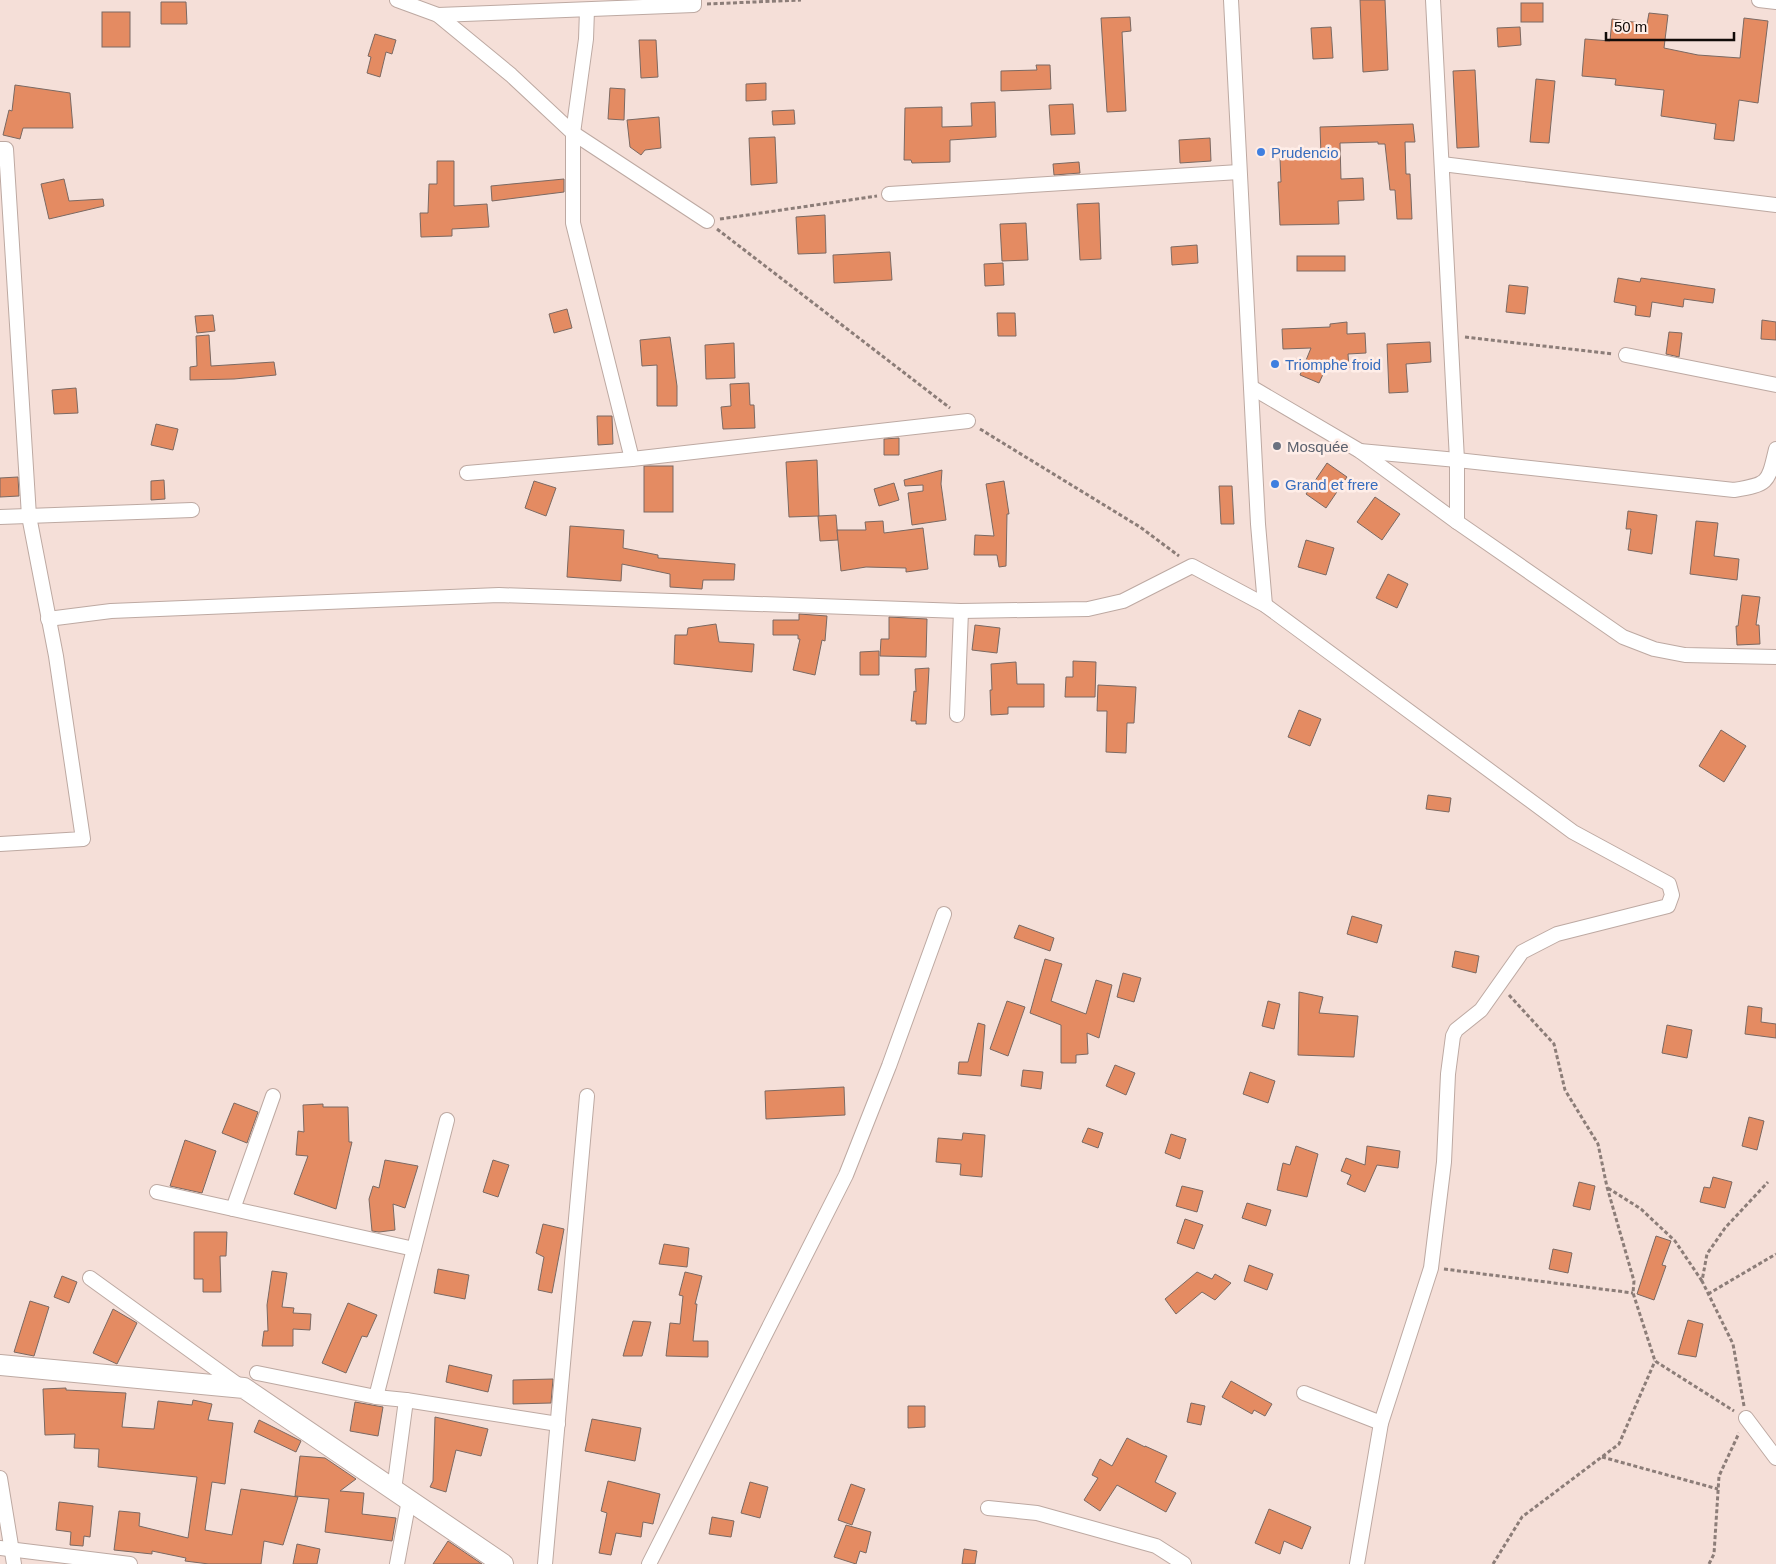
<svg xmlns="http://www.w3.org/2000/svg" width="1776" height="1564" viewBox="0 0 1776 1564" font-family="Helvetica,sans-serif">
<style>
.building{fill:#e48b62;stroke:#7b6962}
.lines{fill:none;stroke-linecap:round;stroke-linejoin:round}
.street-casing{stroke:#bda9a2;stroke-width:16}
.secondary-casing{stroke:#bda9a2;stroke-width:22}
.path{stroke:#8c7d78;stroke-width:3;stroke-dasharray:4 2.5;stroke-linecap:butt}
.street{stroke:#fff;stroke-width:14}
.secondary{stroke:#fff;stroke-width:20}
.shop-dot{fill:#3f7fe0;stroke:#ffeee8;stroke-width:2}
.worship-dot{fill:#6b7280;stroke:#ffeee8;stroke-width:2}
.labels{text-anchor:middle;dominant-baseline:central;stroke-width:5;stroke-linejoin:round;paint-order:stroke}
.shop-label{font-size:15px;fill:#366cbe;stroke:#ffeee8;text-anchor:start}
.worship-label{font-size:15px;fill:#5b616d;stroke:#ffeee8;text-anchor:start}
</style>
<rect width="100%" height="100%" fill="#f5dfd8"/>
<!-- building -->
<g class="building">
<path d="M1360,0H1385L1388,70L1363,72Z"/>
<path d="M161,2H186L187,24H161Z"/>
<rect x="1521" y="3" width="22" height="19"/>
<rect x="102" y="12" width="28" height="35"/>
<path d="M1649,13L1668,15L1664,48L1698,55L1740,58L1744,18L1768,21L1758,103L1739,100L1734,141L1714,139L1716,124L1661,116L1664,90L1615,85L1616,79L1582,76L1585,39L1610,41L1612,19L1647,24Z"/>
<path d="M1130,17L1131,31L1122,32L1126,111L1107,112L1101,18Z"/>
<path d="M1331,27L1333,58L1313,59L1311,28Z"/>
<path d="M1520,27L1521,45L1498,47L1497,28Z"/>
<path d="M375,34L396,40L392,54L386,52L380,77L367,73L371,57L368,56Z"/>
<path d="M639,40H656L658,77L641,78Z"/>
<path d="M1036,65H1050L1051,89L1001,91V71L1037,70Z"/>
<path d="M1475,70L1479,147L1457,148L1453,71Z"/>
<path d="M1536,79L1555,81L1549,143L1530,142Z"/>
<path d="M766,83V100L746,101V84Z"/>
<path d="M15,85L70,93L73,128H23L20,139L3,135L9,110L12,111Z"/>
<path d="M610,88L625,89L624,120L608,119Z"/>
<path d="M995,102L996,137L950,140V162L912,163L911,160H904L905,108L942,107V127L972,126L971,103Z"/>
<path d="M1073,104L1075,134L1051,135L1049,105Z"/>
<path d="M794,110L795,124L773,125L772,111Z"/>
<path d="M659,117L661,148L645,150L641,155L630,147L627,120Z"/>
<path d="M1413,124L1415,142H1405L1406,174H1410L1412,219H1397L1395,190H1390L1385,144H1378V142L1340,143L1341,179L1363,178L1364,200L1338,201L1339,224L1280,225L1278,182H1281L1280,158L1321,156L1320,127Z"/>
<path d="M775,137L777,183L751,185L749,138Z"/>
<path d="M1210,138L1211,161L1180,163L1179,140Z"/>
<path d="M437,161H454V206L487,204L489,227L452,229V236L421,237L420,213H428L429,184H437Z"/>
<path d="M1079,162L1080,173L1054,175L1053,164Z"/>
<path d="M64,179L69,201L103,199L104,206L49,219L41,184Z"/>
<path d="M564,179V192L492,201L491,186Z"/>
<path d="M1099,203L1101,259L1080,260L1077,204Z"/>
<path d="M825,215L826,253L798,254L796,217Z"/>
<path d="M1026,223L1028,260L1002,261L1000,224Z"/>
<path d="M1197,245L1198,263L1172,265L1171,247Z"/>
<path d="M890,252L892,280L834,283L833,255Z"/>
<rect x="1297" y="256" width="48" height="15"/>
<path d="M1003,263L1004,285L985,286L984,264Z"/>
<path d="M1618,278L1640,282L1641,278L1715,289L1713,303L1684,299L1683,307L1652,302L1650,317L1635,315L1636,306L1614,302Z"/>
<path d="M1509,285L1528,287L1525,314L1506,312Z"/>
<path d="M567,309L572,328L554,333L549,314Z"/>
<path d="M997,313H1015L1016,336H998Z"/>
<path d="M213,315L215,331L197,333L195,316Z"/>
<path d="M1762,320L1776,322V340L1761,339Z"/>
<path d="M1347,322V334L1365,333L1366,353L1348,354L1349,368L1325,370L1319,383L1300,375L1311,348L1283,349L1282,329L1330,327V324Z"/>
<path d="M1669,332L1682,333L1679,357L1666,354Z"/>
<path d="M209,335L211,366L274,362L276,375L234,379L190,380V367L197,366L196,336Z"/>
<path d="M670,337L677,386V406H657V365L642,366L640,340Z"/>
<path d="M1430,342L1431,362L1406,364L1408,392L1389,393L1387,344Z"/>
<path d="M734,343L735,378L706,379L705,345Z"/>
<path d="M749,383L750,405H754L755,428L723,429L721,407L731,406L730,384Z"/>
<path d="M76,388L78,413L54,414L52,390Z"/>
<path d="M597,416H612L613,444L598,445Z"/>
<path d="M156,424L178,429L173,450L151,445Z"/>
<path d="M899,438V455H884V439Z"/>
<path d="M817,460L819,516L789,517L786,462Z"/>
<path d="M1327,463L1347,477L1326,508L1306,494Z"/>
<rect x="644" y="466" width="29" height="46"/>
<path d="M942,470L941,484L946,520L912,525L908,493L923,491V485L905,486L904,480Z"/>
<path d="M18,477L19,496L0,497V478Z"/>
<path d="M164,480L165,499L151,500V481Z"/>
<path d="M534,481L556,488L546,516L525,508Z"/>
<path d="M1004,481L1009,514H1007L1006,566L999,567L997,555H974L975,535L994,536L986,484Z"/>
<path d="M894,483L899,500L879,506L874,489Z"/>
<path d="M1219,486H1232L1234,524H1221Z"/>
<path d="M1375,497L1400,514L1382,540L1357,522Z"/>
<path d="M1628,511L1657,515L1652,554L1628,550L1631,529H1626Z"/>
<path d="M836,515L838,540L820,541L818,516Z"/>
<path d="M883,521L884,533L923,528L928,569L906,572V568L866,567L841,571L837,530H866L865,522Z"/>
<path d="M1696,521L1718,523L1714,556L1739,559L1737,580L1690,574Z"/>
<path d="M570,526L624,530L623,548L658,555V558L735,564L734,580H703L702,589L670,587V574L622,564L621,581L567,577Z"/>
<path d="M1306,540L1334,548L1326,575L1298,567Z"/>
<path d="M1388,574L1408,584L1397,608L1376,598Z"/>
<path d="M1742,595L1760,597L1756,625H1759L1760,644L1737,645L1736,626H1738Z"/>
<path d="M799,614L827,616L825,641L822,640L815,675L793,670L800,639H798V635H773V620H799Z"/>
<path d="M889,617L927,619L926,657L880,656L881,639H889Z"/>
<path d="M716,624L719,642L754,644L752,672L674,664L675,635H687L688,628Z"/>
<path d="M975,625L1000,628L997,653L972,650Z"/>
<path d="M879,651V675H860V652Z"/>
<path d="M1073,661L1096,662L1095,697H1065L1066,677H1073Z"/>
<path d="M1016,662L1017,684H1044V707H1008V714L991,715L990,690H992L991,664Z"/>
<path d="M929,668L926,724H916V721H911L914,691L916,692L915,669Z"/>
<path d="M1098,685L1136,687L1134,723H1127L1126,753L1106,752L1107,711H1097Z"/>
<path d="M1299,710L1321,719L1310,746L1288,737Z"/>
<path d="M1721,730L1746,746L1724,782L1699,766Z"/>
<path d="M1428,795L1451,798L1449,812L1426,809Z"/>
<path d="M1352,916L1382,925L1377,943L1347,934Z"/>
<path d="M1019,925L1054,938L1050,951L1014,938Z"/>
<path d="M1455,951L1479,956L1476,973L1452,967Z"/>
<path d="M1045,959L1062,964L1051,1001L1086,1014L1096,980L1112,985L1099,1038L1087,1033L1088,1054L1076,1055V1063H1061V1025L1030,1013Z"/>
<path d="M1123,973L1141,978L1134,1002L1117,997Z"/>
<path d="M1299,992L1323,997L1319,1013L1358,1016L1354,1057L1298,1055Z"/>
<path d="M1007,1001L1025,1007L1008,1056L990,1049Z"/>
<path d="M1268,1001L1280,1004L1274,1029L1262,1026Z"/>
<path d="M1748,1006L1762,1008L1761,1022L1776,1024V1038L1745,1034Z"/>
<path d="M978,1023L985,1025L981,1076L958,1074L959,1062H968Z"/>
<path d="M1667,1025L1692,1030L1687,1058L1662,1053Z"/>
<path d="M1115,1065L1135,1073L1126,1095L1106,1086Z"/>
<path d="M1023,1070L1043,1072L1041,1089L1021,1086Z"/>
<path d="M1250,1072L1275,1081L1268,1103L1243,1094Z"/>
<path d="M844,1087L845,1115L766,1119L765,1091Z"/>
<path d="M234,1103L258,1112L247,1143L222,1133Z"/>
<path d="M323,1104V1107H348L349,1142H352L336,1209L294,1194L308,1156L296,1155L298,1131L304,1132L303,1105Z"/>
<path d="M1749,1117L1764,1121L1757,1150L1742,1146Z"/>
<path d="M1088,1128L1103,1133L1098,1148L1082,1142Z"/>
<path d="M963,1133L985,1135L982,1177L960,1175L961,1164L936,1162L938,1138L962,1140Z"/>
<path d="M1171,1134L1186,1139L1180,1159L1165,1153Z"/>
<path d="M185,1140L216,1151L202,1193L170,1186Z"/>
<path d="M1296,1146L1318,1154L1307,1197L1277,1190L1283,1163L1290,1165Z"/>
<path d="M1367,1146L1400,1151L1398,1168L1377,1165L1365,1192L1347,1184L1351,1175L1341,1171L1346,1158L1365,1165Z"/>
<path d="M385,1160L418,1166L405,1208L393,1204L395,1230L379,1232L372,1231L369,1199L373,1186L379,1188Z"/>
<path d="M493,1160L509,1165L498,1197L483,1192Z"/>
<path d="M1713,1177L1732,1182L1725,1208L1700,1202L1704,1187L1710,1188Z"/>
<path d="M1579,1182L1595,1186L1590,1210L1573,1206Z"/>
<path d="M1182,1186L1203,1191L1197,1212L1176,1206Z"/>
<path d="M1247,1203L1271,1210L1266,1226L1242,1218Z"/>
<path d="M1185,1219L1203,1225L1194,1249L1177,1243Z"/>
<path d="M543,1224L564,1229L552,1293L538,1290L544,1257L536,1253Z"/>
<path d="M194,1232H227L226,1256H220L221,1292H203V1279H194Z"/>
<path d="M1656,1236L1671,1241L1662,1265L1666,1266L1654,1300L1637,1294Z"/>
<path d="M664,1244L689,1248L687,1267L659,1264Z"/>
<path d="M1553,1249L1572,1253L1568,1273L1549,1269Z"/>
<path d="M1249,1265L1273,1274L1267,1290L1244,1281Z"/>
<path d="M438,1269L469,1275L465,1299L434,1293Z"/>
<path d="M272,1271L287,1273L282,1307L294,1308L293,1313L311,1314L310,1330L293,1329V1346H262L264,1331H268L267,1305Z"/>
<path d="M685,1272L702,1276L695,1304H697L693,1341H708V1357L666,1356L670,1323L680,1324L683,1296L679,1295Z"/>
<path d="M1197,1272L1212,1279L1215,1274L1231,1283L1215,1300L1202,1292L1176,1314L1165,1299Z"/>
<path d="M62,1276L77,1282L69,1303L54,1297Z"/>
<path d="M30,1301L49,1307L34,1356L14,1352Z"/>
<path d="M348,1303L377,1315L367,1337L362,1336L346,1373L322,1363Z"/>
<path d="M113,1309L137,1323L117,1364L93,1353Z"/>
<path d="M1688,1320L1703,1324L1696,1357L1678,1354Z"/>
<path d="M633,1321L651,1322L642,1356H623Z"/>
<path d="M449,1365L492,1375L488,1392L446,1382Z"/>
<path d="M553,1379L551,1403L513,1404V1380Z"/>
<path d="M1231,1381L1272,1404L1265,1416L1254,1410L1252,1414L1222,1397Z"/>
<path d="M66,1388V1390L126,1393L122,1427L154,1429L158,1401L192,1405L193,1400L212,1404L208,1420L233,1423L225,1484L212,1482L205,1530L232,1535L241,1489L298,1497L283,1545L264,1541L261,1564H209L185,1561L186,1558L152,1551V1554L114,1550L119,1511L140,1513L139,1526L188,1538L197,1477L98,1467L99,1449L74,1448L75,1434L45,1435L43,1389Z"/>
<path d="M355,1402L383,1407L378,1436L350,1431Z"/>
<path d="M1191,1403L1205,1406L1201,1425L1187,1422Z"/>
<path d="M908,1406H925V1427L908,1428Z"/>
<path d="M435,1417L488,1429L481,1456L456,1450L446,1492L430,1487L433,1481Z"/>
<path d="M592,1419L641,1428L635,1461L585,1451Z"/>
<path d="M259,1420L301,1441L296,1452L254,1432Z"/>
<path d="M1127,1438L1145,1447V1446L1167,1456L1155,1482L1176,1493L1166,1512L1117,1485L1100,1511L1084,1500L1098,1478L1092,1475L1100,1459L1112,1466Z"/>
<path d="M300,1456L325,1458L356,1479L340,1491L364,1493L362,1514L396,1518L392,1541L325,1532L329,1499L295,1496Z"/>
<path d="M608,1481L660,1494L653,1524L643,1522L641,1537L616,1533L611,1555L599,1553L607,1513L601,1511Z"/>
<path d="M750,1482L768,1487L760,1518L741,1513Z"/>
<path d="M851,1484L865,1489L852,1525L838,1520Z"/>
<path d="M59,1502L93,1506L90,1537L84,1536L83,1546L70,1545L71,1532L56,1530Z"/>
<path d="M1269,1509L1311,1527L1302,1549L1284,1541L1280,1554L1255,1543Z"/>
<path d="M712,1517L734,1521L731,1537L709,1534Z"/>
<path d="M846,1525L871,1532L866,1553L860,1551L856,1564L834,1557Z"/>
<path d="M448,1541L482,1564H433Z"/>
<path d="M297,1544L320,1549L317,1564H293Z"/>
<path d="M964,1549L977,1551L975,1564H962Z"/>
</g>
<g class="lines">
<!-- street casing -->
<g class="street-casing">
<g id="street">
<path d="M397,0L438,15L511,75L573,133L707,221"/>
<path d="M1231,0L1258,524L1265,605"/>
<path d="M1433,0L1457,460V522"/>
<path d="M1759,0L1776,2"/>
<path d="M587,10L586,39L573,133V223L632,459"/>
<path d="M438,15L694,5V0"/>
<path d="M0,149H6L29,516L56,656L83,839L0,844"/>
<path d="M1442,164L1776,205"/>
<path d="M889,194L1239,172"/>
<path d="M1626,355L1776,385"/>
<path d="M1251,387L1360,451L1457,522L1623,637L1654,649L1685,655L1776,657"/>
<path d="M1360,451L1457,460L1734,490C1769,484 1768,483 1776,449"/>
<path d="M467,473L632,459L968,421"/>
<path d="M0,517L192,510"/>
<path d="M48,619L111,611L499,595L961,611L1088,609L1123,601L1192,566L1265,605L1573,832L1669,884L1672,895L1668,906L1557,934L1522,952L1481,1010L1456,1030L1453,1036L1448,1074L1444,1162L1431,1268L1381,1423L1357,1564"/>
<path d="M957,715L961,611"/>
<path d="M157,1192L414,1249"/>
<path d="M233,1209L273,1096"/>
<path d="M90,1278L241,1387"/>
<path d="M257,1373L376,1397L406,1400L558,1424"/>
<path d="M1304,1393L1381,1423"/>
<path d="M376,1397L447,1120"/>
<path d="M1746,1418L1776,1458"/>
<path d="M0,1478L14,1564"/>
<path d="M394,1490L406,1400"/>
<path d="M988,1508L1037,1513L1156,1546L1184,1564"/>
<path d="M0,1548L130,1564"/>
<path d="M397,1564L409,1500"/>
<path d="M545,1564L587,1096"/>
<path d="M649,1564L846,1175L889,1066L944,914"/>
</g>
</g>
<!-- secondary casing -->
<g class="secondary-casing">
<path id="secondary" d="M0,1365L244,1388L503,1564"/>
</g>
<!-- path -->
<g class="path">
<path d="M707,4L801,0"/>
<path d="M720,219L877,196"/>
<path d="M717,229L950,408"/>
<path d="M1465,337L1613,354"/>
<path d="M980,429L1140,527L1179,556"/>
<path d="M1509,995L1554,1044L1565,1090L1598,1144L1607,1187L1634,1281L1633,1293L1655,1361L1734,1411"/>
<path d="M1608,1188L1641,1209L1675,1241L1702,1281"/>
<path d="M1444,1269L1633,1293"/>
<path d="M1708,1294L1776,1254"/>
<path d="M1744,1406L1733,1344L1702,1281L1707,1254L1725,1228L1768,1182"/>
<path d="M1602,1457L1718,1489"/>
<path d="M1493,1564L1522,1517L1619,1444L1655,1361"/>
<path d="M1709,1564L1714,1554L1719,1476L1739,1433"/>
</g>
<!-- street -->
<use href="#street" class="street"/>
<!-- secondary -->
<use href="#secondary" class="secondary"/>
</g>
<!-- markers -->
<g class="shop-dot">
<circle cx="1261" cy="152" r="5"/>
<circle cx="1275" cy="364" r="5"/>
<circle cx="1275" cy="484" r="5"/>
</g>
<circle class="worship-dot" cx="1277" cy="446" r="5"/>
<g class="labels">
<!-- shop labels -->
<g class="shop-label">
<text x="1271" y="152">Prudencio</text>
<text x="1285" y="364">Triomphe froid</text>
<text x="1285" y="484">Grand et frere</text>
</g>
<!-- worship labels -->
<g class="worship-label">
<text x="1287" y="446">Mosquée</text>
</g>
</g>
<!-- scale -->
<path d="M1606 32v8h128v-8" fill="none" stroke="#110b08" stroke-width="2.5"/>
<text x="1614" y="32" font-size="15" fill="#110b08" stroke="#ffeee8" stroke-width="4" paint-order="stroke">50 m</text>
</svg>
